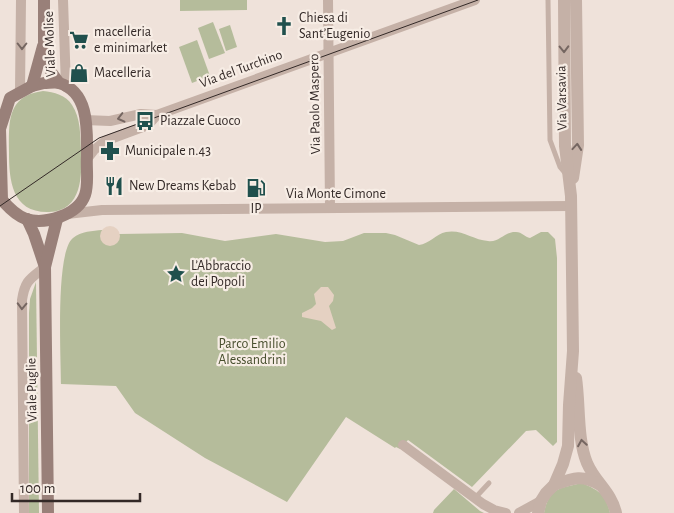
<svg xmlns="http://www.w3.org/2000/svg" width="674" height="513" viewBox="0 0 674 513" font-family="'Alegreya Sans',sans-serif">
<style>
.green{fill:#b5bc9b}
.plaza{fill:#e5d1c2}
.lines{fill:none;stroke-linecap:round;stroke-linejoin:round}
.service{stroke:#c5b1a7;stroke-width:5}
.minor{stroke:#c5b1a7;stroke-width:10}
.tertiary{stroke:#c5b1a7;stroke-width:12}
.secondary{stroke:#998079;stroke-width:12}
.tram{stroke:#332927;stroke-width:1}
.oneway{stroke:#756661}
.labels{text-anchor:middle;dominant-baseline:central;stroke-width:4.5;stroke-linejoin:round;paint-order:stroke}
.poi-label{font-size:14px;fill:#332927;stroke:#f7ede5;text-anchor:start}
.street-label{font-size:14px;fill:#332927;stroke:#f7ede5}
.park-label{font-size:14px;fill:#474e2d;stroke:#f7ede5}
</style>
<rect width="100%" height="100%" fill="#efe2da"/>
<!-- green -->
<g class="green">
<path d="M180,0H247V10L180,11Z"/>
<path d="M213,22L225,53L209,59L198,28Z"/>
<path d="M230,25L237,47L226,51L219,29Z"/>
<path d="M197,40L210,76L192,83L179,47Z"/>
<path d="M43,91C54,92 66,95 72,105C81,119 80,134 81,150C82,174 83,211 49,212C12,213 9,181 9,152C9,123 6,96 43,91Z"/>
<path d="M102,230L119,234L182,233L225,241L276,234L325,242L343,241L364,233H386L395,235L419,245C429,244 436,234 446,232C462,229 473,240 488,241C499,243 505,231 516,232C522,232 525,237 530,238L541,232H548L555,239L557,258V442L553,446L536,430L526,431L472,487L408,440L400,449L396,447L395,448L346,417L287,502L205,458L135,413L116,386L61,384C61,358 55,252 73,238C81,231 93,231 102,230Z"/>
<path d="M36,282L39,513H29V313L30,299Z"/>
<path d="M582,483C598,490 606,494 610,513H544C549,488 560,488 582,483Z"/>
<path d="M454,489L480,511L484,513H433L434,510Z"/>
</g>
<!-- plaza -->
<g class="plaza">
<circle cx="110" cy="236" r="10"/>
<path d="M321,287H328L334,295L333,301L329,306L336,328L332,330L321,321L302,317V313L312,308L316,304L314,294Z"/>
</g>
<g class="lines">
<!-- service -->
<g class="service">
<path d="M548,0L550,140L560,167L565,173"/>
<path d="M475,498L489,483"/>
</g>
<!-- minor -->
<g class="minor">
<path d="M63,0L66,87"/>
<path d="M328,0L330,208"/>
<path d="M20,91L21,0"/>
<path d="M85,120L110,121L141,114L157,115L475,0"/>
<path d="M87,159L94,150L105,141L148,125L157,115"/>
<path d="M67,214L102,210L571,206"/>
<path d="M403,445L483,504L494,510L506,513"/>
<path d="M24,513L22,300C25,280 30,279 45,267"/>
<path d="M519,513L541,501"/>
</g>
<!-- tertiary -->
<g class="tertiary">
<path d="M573,178L578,145L576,0"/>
<path d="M576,378C580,404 577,439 587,463C595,482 612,493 616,513"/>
<path d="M554,485C573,478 582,474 600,485"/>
<path d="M538,513L541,501L546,493L554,485L563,464L568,446L569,405L573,351L571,196L565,146L564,0"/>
</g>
<!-- secondary -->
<g class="secondary">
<path d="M44,0V41L51,72L59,83"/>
<path d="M44,83C49,83 55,82 59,83C90,92 87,131 87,156C86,168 89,184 85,195C78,215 45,225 26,219C17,216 8,207 2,200L0,129L10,98L32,86Z"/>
<path d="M32,86L43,46"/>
<path d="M27,219L34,234L45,267"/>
<path d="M48,513L45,267L57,219"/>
</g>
<!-- tram -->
<path class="tram" d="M0,206L99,138L478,0"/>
</g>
<!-- one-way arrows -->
<defs><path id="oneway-chevron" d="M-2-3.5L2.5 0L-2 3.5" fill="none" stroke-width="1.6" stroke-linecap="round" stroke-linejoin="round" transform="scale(1.25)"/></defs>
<g class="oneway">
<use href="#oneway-chevron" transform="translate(22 46) rotate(90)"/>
<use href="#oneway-chevron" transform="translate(564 49) rotate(89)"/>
<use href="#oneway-chevron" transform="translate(121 118) rotate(166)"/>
<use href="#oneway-chevron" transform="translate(577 147) rotate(-85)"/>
<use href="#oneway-chevron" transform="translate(22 306) rotate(92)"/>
<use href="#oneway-chevron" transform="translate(582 443) rotate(-99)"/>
</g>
<!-- icons -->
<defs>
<g id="church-bare" transform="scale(1.5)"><path d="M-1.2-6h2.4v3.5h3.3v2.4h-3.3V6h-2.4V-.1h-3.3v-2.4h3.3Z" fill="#20504d" stroke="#f7ede5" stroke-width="2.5" paint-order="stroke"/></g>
<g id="supermarket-bare" transform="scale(1.5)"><path d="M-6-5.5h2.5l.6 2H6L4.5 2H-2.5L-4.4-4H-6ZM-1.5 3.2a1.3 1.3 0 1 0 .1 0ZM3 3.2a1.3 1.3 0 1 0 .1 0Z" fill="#20504d" stroke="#f7ede5" stroke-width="2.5" paint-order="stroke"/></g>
<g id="shop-bare" transform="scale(1.5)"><path d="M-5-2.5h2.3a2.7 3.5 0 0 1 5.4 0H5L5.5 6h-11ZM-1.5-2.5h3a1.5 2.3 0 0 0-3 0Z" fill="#20504d" stroke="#f7ede5" stroke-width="2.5" paint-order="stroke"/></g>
<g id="bus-bare" transform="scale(1.5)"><path d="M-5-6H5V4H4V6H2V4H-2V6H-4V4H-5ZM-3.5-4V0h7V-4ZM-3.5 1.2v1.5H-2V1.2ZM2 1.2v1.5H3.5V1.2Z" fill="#20504d" stroke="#f7ede5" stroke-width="2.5" paint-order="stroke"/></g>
<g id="pharmacy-bare" transform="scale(1.5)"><path d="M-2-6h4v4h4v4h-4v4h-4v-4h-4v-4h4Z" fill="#20504d" stroke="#f7ede5" stroke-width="2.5" paint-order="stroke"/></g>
<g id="restaurant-bare" transform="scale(1.5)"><path d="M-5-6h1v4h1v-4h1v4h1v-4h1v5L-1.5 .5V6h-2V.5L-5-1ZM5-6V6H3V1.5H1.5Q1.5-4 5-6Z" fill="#20504d" stroke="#f7ede5" stroke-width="2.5" paint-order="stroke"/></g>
<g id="fuel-bare" transform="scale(1.5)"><path d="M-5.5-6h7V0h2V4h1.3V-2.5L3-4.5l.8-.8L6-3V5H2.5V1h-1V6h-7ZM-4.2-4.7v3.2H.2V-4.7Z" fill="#20504d" stroke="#f7ede5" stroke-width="2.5" paint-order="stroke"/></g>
<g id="sight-bare" transform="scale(1.5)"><path d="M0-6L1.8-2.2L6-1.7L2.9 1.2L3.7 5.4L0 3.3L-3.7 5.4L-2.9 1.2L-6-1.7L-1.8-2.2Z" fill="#20504d" stroke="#f7ede5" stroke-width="2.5" paint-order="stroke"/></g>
</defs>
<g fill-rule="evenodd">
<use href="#church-bare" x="284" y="26"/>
<use href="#supermarket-bare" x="79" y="40"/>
<use href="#shop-bare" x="79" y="73"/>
<use href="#bus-bare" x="145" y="121"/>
<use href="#pharmacy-bare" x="110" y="151"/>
<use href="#restaurant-bare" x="114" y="186"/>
<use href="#fuel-bare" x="256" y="188"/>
<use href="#sight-bare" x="176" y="274"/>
</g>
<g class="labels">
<!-- poi labels -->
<g class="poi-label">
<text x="299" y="18">Chiesa di<tspan x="299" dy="16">Sant’Eugenio</tspan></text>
<text x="94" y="32">macelleria<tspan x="94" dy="16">e minimarket</tspan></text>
<text x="94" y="73">Macelleria</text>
<text x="160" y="121">Piazzale Cuoco</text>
<text x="125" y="151">Municipale n.43</text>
<text x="129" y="186">New Dreams Kebab</text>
<text x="256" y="209" text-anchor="middle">IP</text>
<text x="191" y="266">L’Abbraccio<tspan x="191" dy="16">dei Popoli</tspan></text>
</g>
<!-- street labels -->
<g class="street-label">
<text transform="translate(50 44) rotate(-92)">Viale Molise</text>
<text transform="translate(241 69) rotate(-20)">Via del Turchino</text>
<text transform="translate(562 98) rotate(-91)">Via Varsavia</text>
<text transform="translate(315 104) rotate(-91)">Via Paolo Maspero</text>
<text x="336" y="194">Via Monte Cimone</text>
<text transform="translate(32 390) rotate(-91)">Viale Puglie</text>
</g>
<!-- park labels -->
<g class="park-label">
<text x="252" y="344">Parco Emilio<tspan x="252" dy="16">Alessandrini</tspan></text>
</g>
</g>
<!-- scale -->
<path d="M12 493v8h128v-8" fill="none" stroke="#332927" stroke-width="2.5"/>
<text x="20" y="493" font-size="15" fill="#332927" stroke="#f7ede5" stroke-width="4" paint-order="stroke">100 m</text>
</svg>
